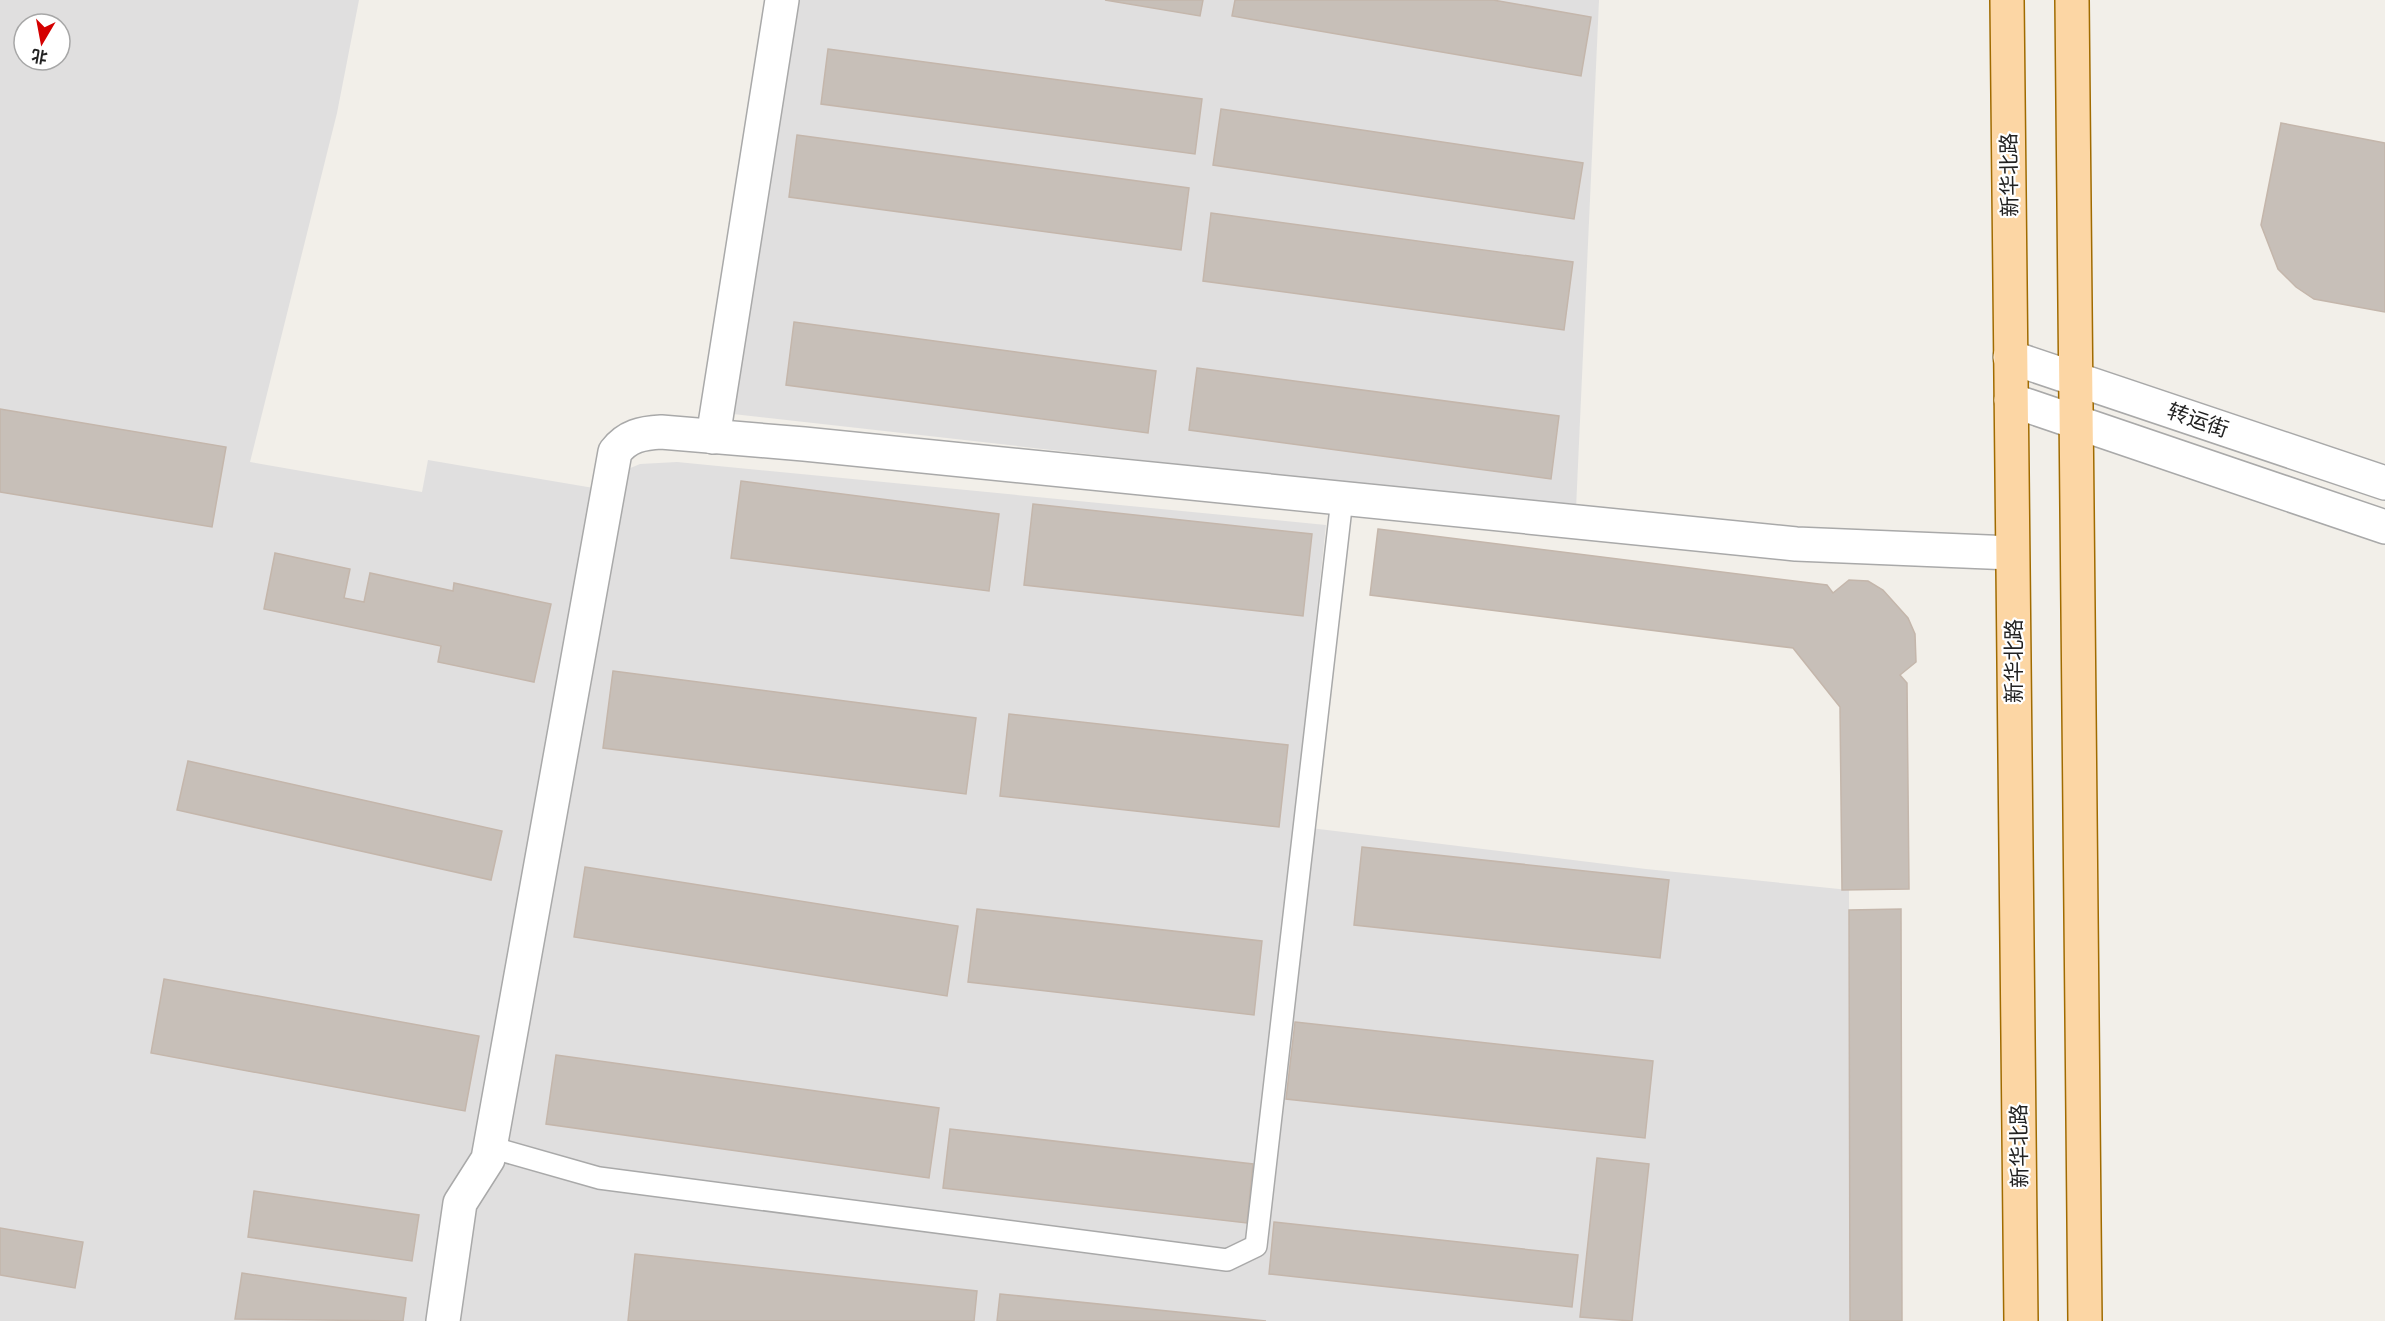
<svg xmlns="http://www.w3.org/2000/svg" width="2385" height="1321" viewBox="0 0 2385 1321" font-family="'PT Sans','Noto Sans SC',sans-serif">
<style>
.residential{fill:#e0dfdf;fill-rule:evenodd}
.building{fill:#c7bfb8;stroke:#c4b6ab;stroke-width:1.5}
.lines{fill:none;stroke-linecap:round;stroke-linejoin:round}
.service-casing{stroke:#a9a9a9;stroke-width:24}
.minor-casing{stroke:#a9a9a9;stroke-width:36}
.tertiary-casing{stroke:#a9a9a9;stroke-width:36}
.primary-casing{stroke:#a06b00;stroke-width:36}
.service{stroke:#fff;stroke-width:21}
.minor{stroke:#fff;stroke-width:33}
.tertiary{stroke:#fff;stroke-width:33}
.primary{stroke:#fcd6a4;stroke-width:33}
.labels{text-anchor:middle;dominant-baseline:central;stroke-width:4.5;stroke-linejoin:round;paint-order:stroke}
.street-label{font-size:21px;fill:#222;stroke:#fff}
</style>
<rect width="100%" height="100%" fill="#f2efe9"/>
<!-- residential -->
<g class="residential">
<path d="M0,0H359L337,113L250,462L422,492L428,460L623,493L628,469L640,464L677,462L1326,525L1294,826L1646,869L1849,890L1850,1321H0ZM24,24H60V60H24Z"/>
<path d="M799,0H1599L1576,509L733,414Z"/>
</g>
<!-- building -->
<g class="building">
<path d="M1105,0H1203L1200,16Z"/>
<path d="M1235,0H1493L1591,17L1581,76L1232,16Z"/>
<path d="M828,49L1202,99L1195,154L821,104Z"/>
<path d="M1221,109L1583,163L1574,219L1213,165Z"/>
<path d="M2281,123L2385,143V312L2314,299L2296,287L2278,269L2261,225Z"/>
<path d="M797,135L1189,188L1181,250L789,197Z"/>
<path d="M1211,213L1573,262L1564,330L1203,281Z"/>
<path d="M794,322L1156,371L1148,433L786,385Z"/>
<path d="M1197,368L1559,416L1551,479L1189,430Z"/>
<path d="M0,409L226,447L212,527L0,492Z"/>
<path d="M741,481L999,514L989,591L731,558Z"/>
<path d="M1033,504L1312,534L1303,616L1024,585Z"/>
<path d="M1378,529L1827,585L1833,593L1849,580L1868,581L1883,590L1908,618L1915,634L1916,662L1900,675L1907,683L1909,889L1842,890L1840,707L1793,648L1370,595Z"/>
<path d="M275,553L350,569L344,598L364,602L370,573L453,591L454,583L551,604L534,682L438,662L441,646L264,609Z"/>
<path d="M613,671L976,718L966,794L603,748Z"/>
<path d="M1009,714L1288,745L1279,827L1000,796Z"/>
<path d="M188,761L502,831L491,880L177,810Z"/>
<path d="M1362,847L1669,880L1660,958L1354,925Z"/>
<path d="M585,867L958,926L947,996L574,937Z"/>
<path d="M977,909L1262,941L1254,1015L968,982Z"/>
<path d="M1901,909L1902,1321H1850L1849,910Z"/>
<path d="M164,979L479,1036L465,1111L151,1053Z"/>
<path d="M1295,1022L1653,1061L1645,1138L1286,1099Z"/>
<path d="M556,1055L939,1108L929,1178L546,1124Z"/>
<path d="M950,1129L1253,1164L1247,1223L943,1188Z"/>
<path d="M1597,1158L1649,1164L1632,1321L1580,1317Z"/>
<path d="M254,1191L419,1215L412,1261L248,1237Z"/>
<path d="M1274,1222L1578,1255L1572,1307L1269,1274Z"/>
<path d="M0,1228L83,1242L75,1288L0,1275Z"/>
<path d="M635,1254L977,1291L974,1321H628Z"/>
<path d="M242,1273L406,1298L403,1321L235,1319Z"/>
<path d="M1000,1294L1266,1321H997Z"/>
</g>
<g class="lines">
<!-- service casing -->
<g class="service-casing">
<path id="service" d="M490,1147L599,1178L1227,1260L1256,1246L1342,499"/>
</g>
<!-- minor casing -->
<g class="minor-casing">
<g id="minor">
<path d="M713,437L782,0"/>
<path d="M443,1321L460,1203L488,1159L615,452C627,436 642,433 661,432L804,444L1796,544L2012,553"/>
</g>
</g>
<!-- tertiary casing -->
<g class="tertiary-casing">
<g id="tertiary">
<path d="M2010,357L2385,483"/>
<path d="M2011,400L2385,527"/>
</g>
</g>
<!-- primary casing -->
<g class="primary-casing">
<g id="primary">
<path d="M2007,0L2021,1321"/>
<path d="M2072,0L2085,1321"/>
</g>
</g>
<!-- service -->
<use href="#service" class="service"/>
<!-- minor -->
<use href="#minor" class="minor"/>
<!-- tertiary -->
<use href="#tertiary" class="tertiary"/>
<!-- primary -->
<use href="#primary" class="primary"/>
</g>
<g class="labels">
<!-- street labels -->
<g class="street-label">
<text transform="translate(2009 175) rotate(-91)">新华北路</text>
<text transform="translate(2198 420) rotate(19)">转运街</text>
<text transform="translate(2013 661) rotate(-90)">新华北路</text>
<text transform="translate(2019 1146) rotate(-91)">新华北路</text>
</g>
</g>
<!-- north arrow -->
<g transform="translate(42 42) rotate(190)"><circle r="28" fill="#ffffff" stroke="#a7a7a7" stroke-width="1.5"/>
<path d="M0-4.5L10 22L0 15L-10 22Z" fill="#d40000"/>
<text y="-9" font-size="16" font-weight="bold" text-anchor="middle" fill="#222222">北</text>
</g>
</svg>
